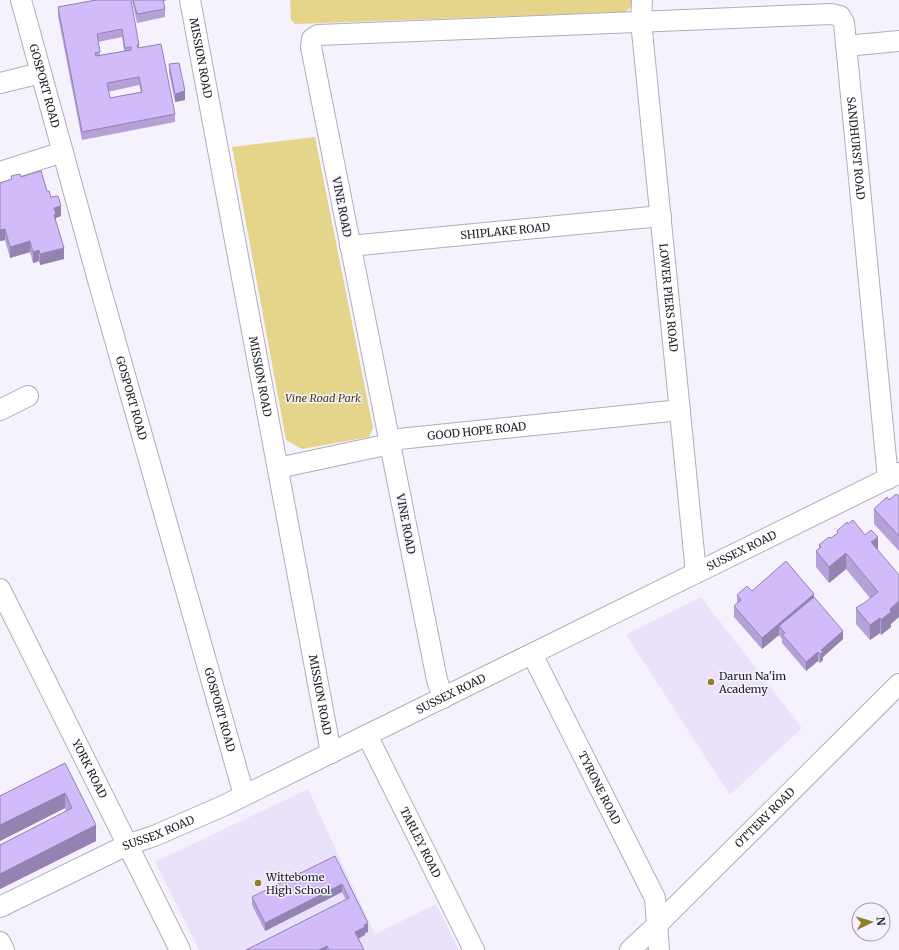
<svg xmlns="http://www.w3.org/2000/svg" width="899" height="950" viewBox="0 0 899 950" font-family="Merriweather,serif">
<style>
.built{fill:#eae2fb}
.green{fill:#e4d58b}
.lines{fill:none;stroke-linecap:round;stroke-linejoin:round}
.minor-casing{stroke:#b2acbd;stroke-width:22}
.minor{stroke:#fff;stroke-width:20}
.wall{fill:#b4a1d8;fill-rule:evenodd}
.shaded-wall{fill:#9283b0}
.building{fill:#d1bbfb;stroke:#9283b0;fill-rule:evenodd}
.poi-dot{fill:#907f26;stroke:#f5f2fd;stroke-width:1.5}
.labels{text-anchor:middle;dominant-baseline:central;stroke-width:3;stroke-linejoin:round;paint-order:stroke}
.street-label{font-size:11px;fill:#222027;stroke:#f5f2fd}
.park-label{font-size:11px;font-style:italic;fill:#443c15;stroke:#f5f2fd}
.poi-label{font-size:11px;fill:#222027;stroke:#f5f2fd;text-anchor:start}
</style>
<rect width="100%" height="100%" fill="#f5f2fd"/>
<!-- built -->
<g class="built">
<path d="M701,597L802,728L730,795L626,635Z"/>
<path d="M308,789L375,934L436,904L459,950H199L155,862Z"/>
</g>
<!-- green -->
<g class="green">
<path d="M290,0H633L632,5L626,12L295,24L291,20Z"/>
<path d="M315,137L373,428L369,437L302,449L286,440L232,147Z"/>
</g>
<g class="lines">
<!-- minor casing -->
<g class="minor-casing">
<g id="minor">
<path id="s1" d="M21,0L98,280L244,795"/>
<path id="s2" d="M190,0L331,753"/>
<path id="s3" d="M642,0L641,21L696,573"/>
<path d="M846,46L899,41"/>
<path d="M0,83L41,73"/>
<path d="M0,172L63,152"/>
<path id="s4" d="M350,246L661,216"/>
<path d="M0,410L28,396"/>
<path id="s5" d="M278,468L390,444L399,439L680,410"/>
<path id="s6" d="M0,589L180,950"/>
<path id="s7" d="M532,654L655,898L659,950"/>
<path id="s8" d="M443,698L437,680L311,47L312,39L318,35L831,14L840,16L844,23L888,479"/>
<path id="s9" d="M367,735L474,950"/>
<path id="s10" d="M0,907L127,845L154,836L223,806L899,473"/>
<path d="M0,942L4,950"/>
<path id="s11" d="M630,950L657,925L899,684"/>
</g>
</g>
<!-- minor -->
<use href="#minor" class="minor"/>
</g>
<!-- wall -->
<g class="wall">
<path d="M96,0L139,45V48L175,114V122L82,140L58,16V7ZM122,37L124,51L100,55L98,42ZM139,85L141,92L110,98L108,92Z"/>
<path d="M132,0H166V1H163L165,9V17L137,23Z"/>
<path d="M169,64L185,100L175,102L169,73Z"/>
<path d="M11,176L21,177L47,191L51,197L61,216L56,218V222L64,259L40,265L39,261L33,263L30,252L10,258L5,240L0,241V183L11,180Z"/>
<path d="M899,496V551L874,524V509Z"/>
<path d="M837,531L878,550L891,624V627L881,635L880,633L870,640L856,624V608L863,604L870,598L846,569L829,583L816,567V551L819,548V545L831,538L837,534Z"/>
<path d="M752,591L814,597L843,639L823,657V660L820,663L818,661L806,671L782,643V639L779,635L762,649L734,617V606L737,604V595Z"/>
<path d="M65,763L96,841L0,889V845L66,811L65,808L0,841V796Z"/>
<path d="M335,856L368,932L365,933V935L358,939L364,950H246L346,900L342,892L265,931L252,905V897Z"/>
</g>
<!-- shaded-wall -->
<g class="shaded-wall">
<path d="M185,91V100L175,102V94Z"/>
<path d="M61,206V216L56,218V225L54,226V208Z"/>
<path d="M5,229V240L0,241V230Z"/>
<path d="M30,241V252L10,258V247Z"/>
<path d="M64,248V259L40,265V254Z"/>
<path d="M39,250V261L33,263V252Z"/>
<path d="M878,537V553L871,542Z"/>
<path d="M846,553V569L829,583V567Z"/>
<path d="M814,594V605L779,626V635L762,649V638Z"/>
<path d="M899,601V617L891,624V627L881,635V620L890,609Z"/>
<path d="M880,618V633L870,640V625Z"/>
<path d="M843,631V639L823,657V660L820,663V654L821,650Z"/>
<path d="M818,652V661L806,671V662Z"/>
<path d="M65,793V808L0,841V825Z"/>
<path d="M96,825V841L0,889V874Z"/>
<path d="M342,884V892L265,931V923Z"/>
<path d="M368,923V932L365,933V935L355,940V932Z"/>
<path d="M327,946V950H319Z"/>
</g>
<!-- building -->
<g class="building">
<path d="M96,0H131L139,45H137L138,48L161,44L175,114L82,132L58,7ZM122,29L125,48L131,47V50L96,56L95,53L100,52L97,34ZM139,77L142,92L110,98L107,83Z"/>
<path d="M133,0H163L165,9L137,14Z"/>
<path d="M179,63L185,91L175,94L169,64Z"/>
<path d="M41,171L47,191H49L51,197L58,196L61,206L54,208L56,214L54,215L64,248L40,254L39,250L33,252L30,241L10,247L5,229L0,230V183L12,179L11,176L20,174L21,177Z"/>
<path d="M896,494L899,496V536L874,509L887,497L889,500Z"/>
<path d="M853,520L865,535L871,530L878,537L871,542L899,575V601L890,609L891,612L881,620L880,618L870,625L856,608L862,604H863L878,592L846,553L829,567L816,551L821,547L819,545L829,537L831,538L838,533L837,531L847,522L848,524Z"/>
<path d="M786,561L814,594L762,638L734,606L741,600L737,595L747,586L752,591Z"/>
<path d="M814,597L843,631L821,650L823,652L820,654L818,652L806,662L782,634L785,633L779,626Z"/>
<path d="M65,763L96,825L0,874V845L72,808L65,793L0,825V796Z"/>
<path d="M335,856L368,923L364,925L365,927L355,932L364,950H329L327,946L319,950H246L349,898L342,884L265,923L252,897Z"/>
</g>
<!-- markers -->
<g class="poi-dot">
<circle cx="711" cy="682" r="4"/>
<circle cx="258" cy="883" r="4"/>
</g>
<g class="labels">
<!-- street labels -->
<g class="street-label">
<text stroke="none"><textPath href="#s2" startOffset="59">MISSION ROAD</textPath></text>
<text stroke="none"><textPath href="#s1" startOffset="89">GOSPORT ROAD</textPath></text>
<text stroke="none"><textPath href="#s8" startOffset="1336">SANDHURST ROAD</textPath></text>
<text transform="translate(342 207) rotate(79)">VINE ROAD</text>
<text stroke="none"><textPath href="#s4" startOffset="156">SHIPLAKE ROAD</textPath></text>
<text stroke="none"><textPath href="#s3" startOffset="299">LOWER PIERS ROAD</textPath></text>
<text stroke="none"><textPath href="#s2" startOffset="383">MISSION ROAD</textPath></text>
<text stroke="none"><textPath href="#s1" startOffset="413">GOSPORT ROAD</textPath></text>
<text stroke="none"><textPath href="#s5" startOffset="203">GOOD HOPE ROAD</textPath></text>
<text transform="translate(406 524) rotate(79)">VINE ROAD</text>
<text stroke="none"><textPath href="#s10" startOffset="823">SUSSEX ROAD</textPath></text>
<text stroke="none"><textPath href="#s10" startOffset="499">SUSSEX ROAD</textPath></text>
<text stroke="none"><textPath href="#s2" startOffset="707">MISSION ROAD</textPath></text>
<text stroke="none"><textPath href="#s1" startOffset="737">GOSPORT ROAD</textPath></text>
<text stroke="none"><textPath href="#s6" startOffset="201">YORK ROAD</textPath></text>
<text stroke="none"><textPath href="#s7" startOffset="150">TYRONE ROAD</textPath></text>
<text stroke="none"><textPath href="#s11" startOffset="189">OTTERY ROAD</textPath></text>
<text stroke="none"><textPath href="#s10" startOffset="175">SUSSEX ROAD</textPath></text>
<text stroke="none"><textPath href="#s9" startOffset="120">TARLEY ROAD</textPath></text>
</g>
<!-- park labels -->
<g class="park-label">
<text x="323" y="398">Vine Road Park</text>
</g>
<!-- poi labels -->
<g class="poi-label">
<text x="719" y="676">Darun Na'im<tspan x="719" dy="13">Academy</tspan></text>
<text x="266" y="877">Wittebome<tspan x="266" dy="13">High School</tspan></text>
</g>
</g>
<!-- north arrow -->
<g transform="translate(871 922) rotate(85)"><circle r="19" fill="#f5f2fd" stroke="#a19ea7"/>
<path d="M0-3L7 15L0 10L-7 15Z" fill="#907f26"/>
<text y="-6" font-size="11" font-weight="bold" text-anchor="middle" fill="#222027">N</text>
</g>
</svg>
